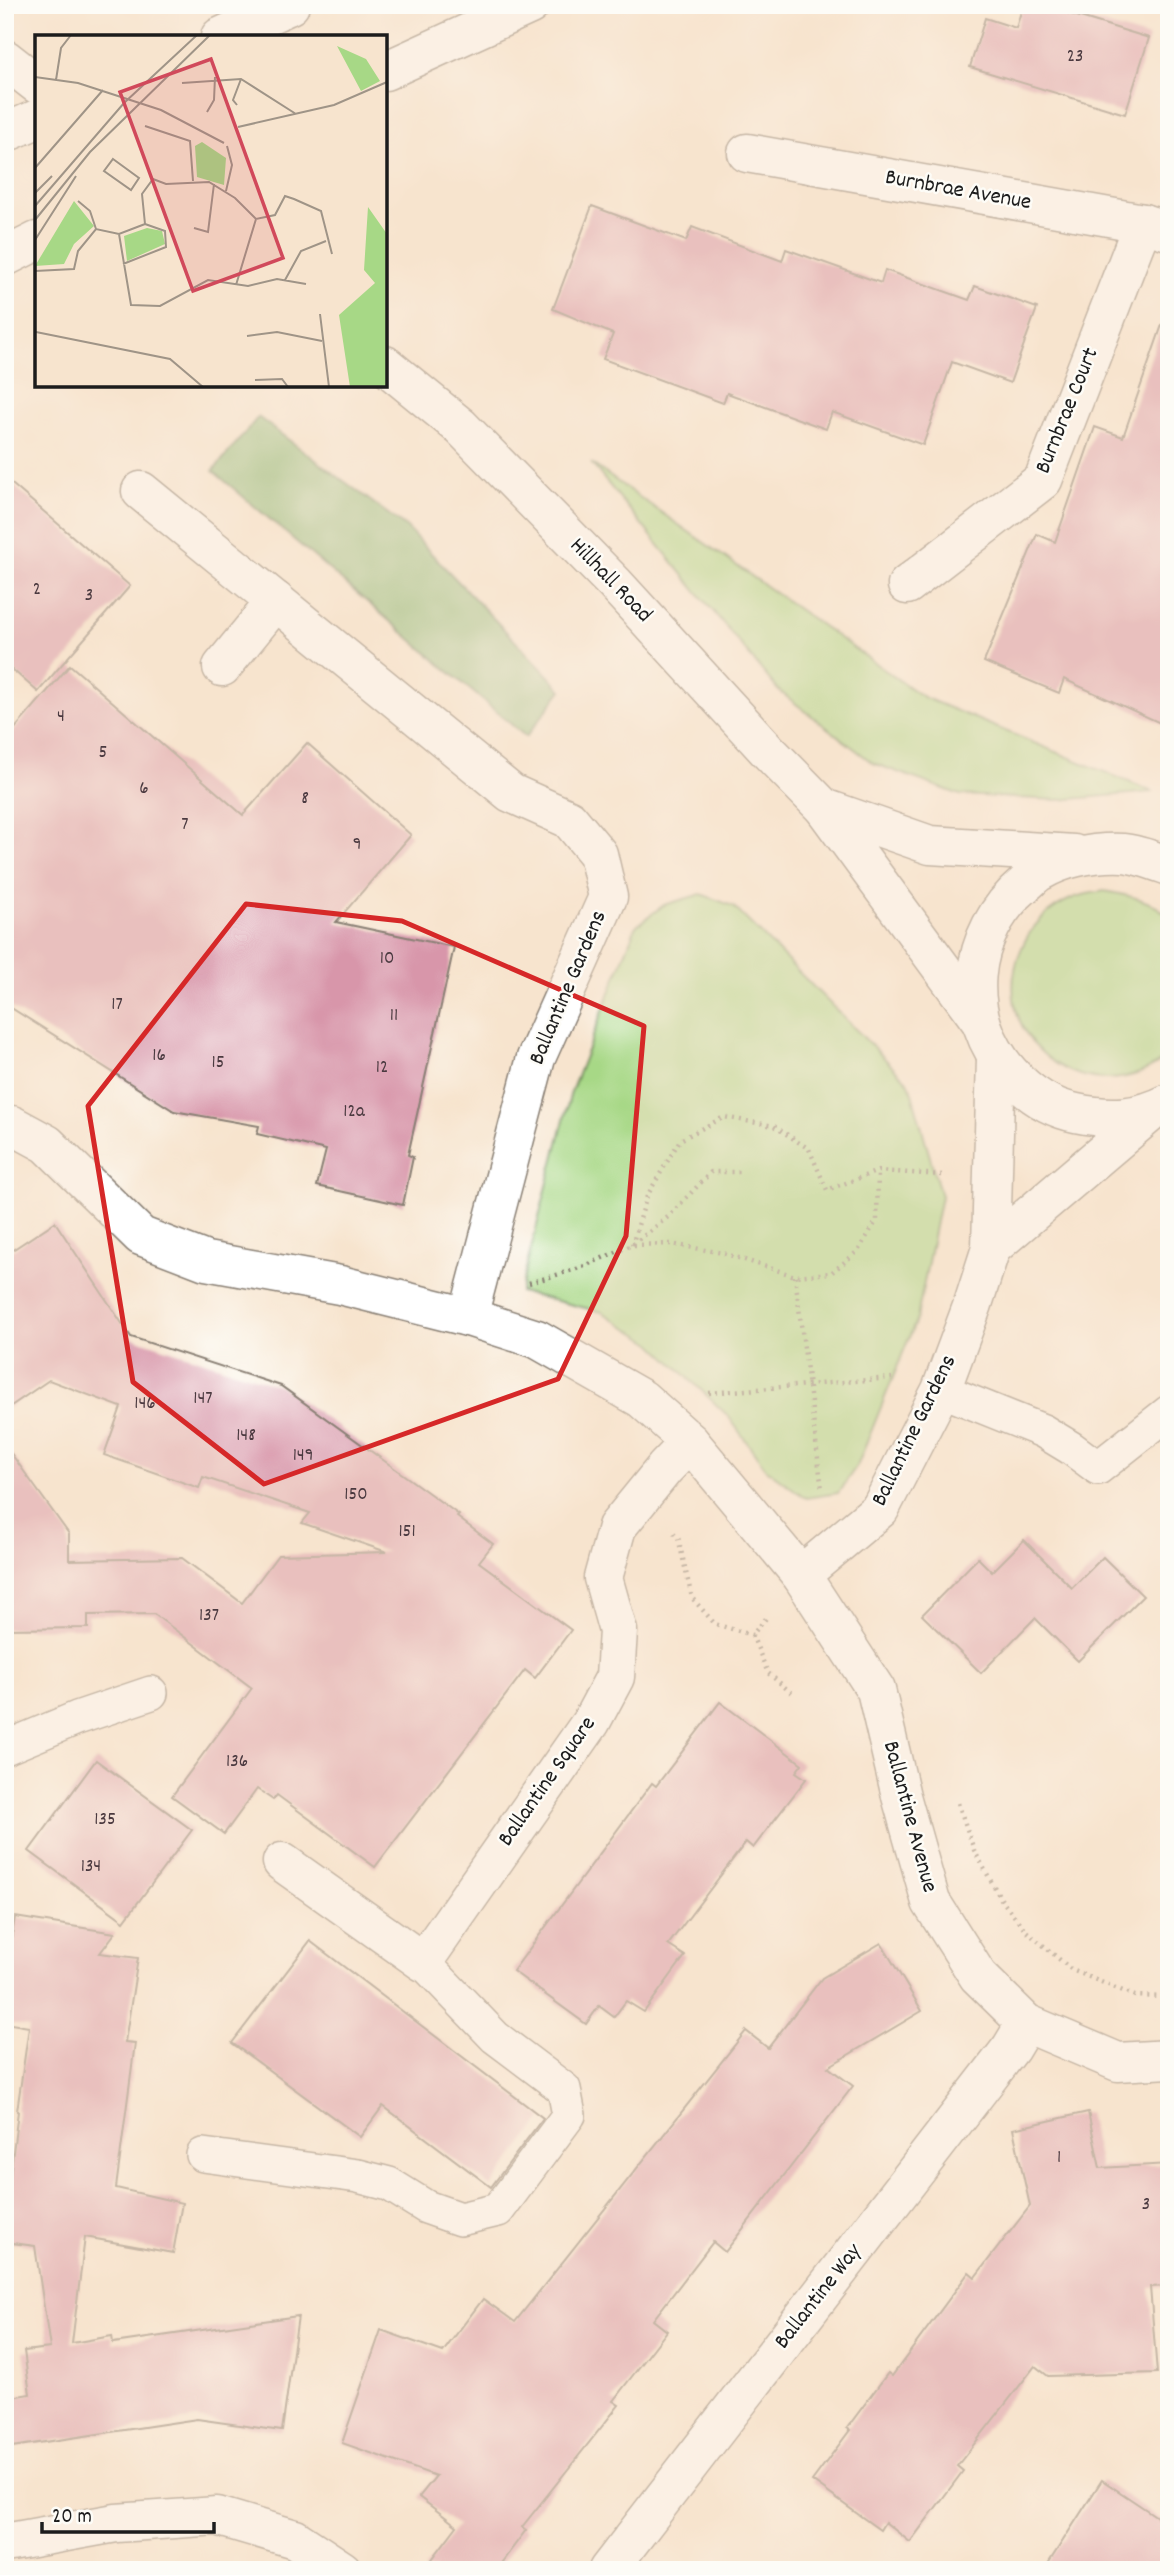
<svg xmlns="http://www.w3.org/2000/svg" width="1174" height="2575" viewBox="0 0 1174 2575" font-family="Dekko,sans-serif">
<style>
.green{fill:#a7d886;stroke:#627a51;stroke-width:2}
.forest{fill:#85b873;stroke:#506a48;stroke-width:2}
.building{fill:#d896aa}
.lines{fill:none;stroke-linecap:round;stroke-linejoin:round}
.service-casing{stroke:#8a8075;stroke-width:36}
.minor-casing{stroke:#8a8075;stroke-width:41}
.secondary-casing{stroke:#8a8075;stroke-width:41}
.motorway-casing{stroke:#8a8075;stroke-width:41}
.path{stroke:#8a8075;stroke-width:4.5;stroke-dasharray:2 5;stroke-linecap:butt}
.service{stroke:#fff;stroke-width:33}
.minor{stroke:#fff;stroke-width:38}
.secondary{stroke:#fff;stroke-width:38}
.motorway{stroke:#fff;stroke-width:38}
.marked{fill:none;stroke:#d62828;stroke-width:5;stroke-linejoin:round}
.labels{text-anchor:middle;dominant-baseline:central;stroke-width:5;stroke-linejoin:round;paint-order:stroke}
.number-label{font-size:19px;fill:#4b3a40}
.street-label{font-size:23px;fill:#1c1c1c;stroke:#fdfcf7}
.inset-road{fill:none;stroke:#9f9487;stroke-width:2}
.view{fill:#d1495b;fill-opacity:0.15;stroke:#d1495b;stroke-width:3.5}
.inset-edge{fill:none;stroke:#1c1c1c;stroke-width:3.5}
</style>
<rect width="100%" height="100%" fill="#fdfcf7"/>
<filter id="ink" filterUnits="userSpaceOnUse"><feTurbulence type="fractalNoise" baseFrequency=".0143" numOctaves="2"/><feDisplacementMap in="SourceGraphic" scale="14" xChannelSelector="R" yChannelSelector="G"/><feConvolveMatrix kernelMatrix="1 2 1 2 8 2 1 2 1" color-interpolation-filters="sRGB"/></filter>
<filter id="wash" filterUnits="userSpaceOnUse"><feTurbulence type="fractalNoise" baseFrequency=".00686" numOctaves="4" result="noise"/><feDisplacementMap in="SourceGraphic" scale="28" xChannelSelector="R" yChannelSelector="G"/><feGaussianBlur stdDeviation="1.57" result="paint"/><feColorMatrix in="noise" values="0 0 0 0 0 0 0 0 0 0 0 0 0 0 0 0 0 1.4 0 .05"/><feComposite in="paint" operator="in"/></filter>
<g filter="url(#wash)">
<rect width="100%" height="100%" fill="#f7e4ce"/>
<!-- green -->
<g class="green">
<path d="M591,463L923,697L1153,792L1058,800L960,795L873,763L778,690Z"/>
<path d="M1104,891C1127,895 1152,899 1169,917V1055C1094,1120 983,1042 1021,950C1030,926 1049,908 1073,898C1082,894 1094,893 1104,891Z"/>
<path d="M701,894L733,906L909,1083L941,1196L917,1318L858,1464L838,1493L806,1498L767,1470L728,1416L652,1343L602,1312L520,1292L571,1092L636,926L664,905Z"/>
</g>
<!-- forest -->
<path class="forest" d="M258,417L407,528L562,690L526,737L213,471Z"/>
<g id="blocks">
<!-- building -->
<g class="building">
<path d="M1023,5H1041L1149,38L1125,114L970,67L985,18L1016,28Z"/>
<path d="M592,206L686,241L692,227L782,261L786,249L881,283L885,270L969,300L975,286L1037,308L1010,383L952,362L923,445L832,412L826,429L727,393L723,403L603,359L613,334L553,309Z"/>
<path d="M1162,325L1169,327V727L1064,679L1059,693L984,662L1037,534L1055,542L1095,427L1123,437Z"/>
<path d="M5,478L130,586L38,692L5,663Z"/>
<path d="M70,665L243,815L307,743L411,835L336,922L454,947L408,1155L413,1157L403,1205L317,1186L326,1150L257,1134L259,1126L174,1111L5,1004V740Z"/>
<path d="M55,1222L131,1337L281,1386L459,1515L457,1517L493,1544L479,1562L571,1630L535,1678L525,1670L375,1867L277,1795L273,1800L257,1789L224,1834L172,1796L252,1688L154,1614L88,1615V1628L5,1629V1445L69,1534V1560L182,1558L242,1603L278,1555L387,1552L302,1523L310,1513L203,1477L199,1488L104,1455L121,1407L49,1380L5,1410V1255Z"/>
<path d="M1024,1540L1072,1588L1103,1557L1143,1596L1078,1661L1035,1618L981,1673L922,1615L978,1558L992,1572Z"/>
<path d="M720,1702L802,1764L796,1772L806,1779L753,1848L746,1842L668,1945L685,1956L644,2012L626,2001L614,2017L599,2006L586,2024L513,1971L652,1783L656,1786Z"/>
<path d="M96,1760L192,1830L124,1921L29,1851Z"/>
<path d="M15,1917L115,1933L100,1953L138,1958L125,2042L135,2043L116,2188L182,2203L173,2253L85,2237L72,2343L112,2336L113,2343L298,2316L282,2431L197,2419L5,2448V2398L30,2394L24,2351L50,2348L35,2246L5,2242V2218L18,2111H17L29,2027L5,2023V1977Z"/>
<path d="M310,1941L543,2118L491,2187L383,2106L360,2137L232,2043Z"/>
<path d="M881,1943L922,2011L828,2067L853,2086L725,2252L713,2242L653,2320L667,2331L613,2401L619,2405L522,2527L526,2530L496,2570H424L457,2526L419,2497L436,2476L342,2443L381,2330L443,2352L483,2299L515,2322L746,2031L768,2048L822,1978Z"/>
<path d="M1088,2112L1100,2168L1169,2164V2286L1150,2287L1157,2373L1048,2376L1035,2366L957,2466L963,2471L910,2542L885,2522L880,2530L812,2481L850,2430L847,2428L888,2373L892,2376L969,2272L975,2277L1030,2206L1013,2129Z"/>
<path d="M1102,2480L1169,2525V2570H1044Z"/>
</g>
</g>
</g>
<g filter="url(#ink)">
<use href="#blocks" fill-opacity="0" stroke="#8a8075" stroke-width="2"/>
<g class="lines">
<!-- service casing -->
<g class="service-casing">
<g id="service">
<path d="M941,1390L1043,1431L1071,1448L1098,1468L1169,1412"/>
<path d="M5,1748L77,1718L151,1693"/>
<path d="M203,2155L358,2176L389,2184L426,2207L460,2219L498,2210L569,2115L564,2089L495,2037L423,1962"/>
</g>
</g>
<!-- minor casing -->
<g class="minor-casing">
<g id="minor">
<path d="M747,153L1143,223L1168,231"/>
<path d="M141,491L511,793L569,819L598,854L608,897L536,1058L468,1317"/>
<path d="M907,585L1043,480L1143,223"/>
<path d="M222,667L276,601"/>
<path d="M5,1127L12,1125L47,1144L141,1236L206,1261L340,1285L468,1317L537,1339L642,1399L690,1442L801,1575L876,1690L901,1796L931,1902L978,1976L1026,2023L1118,2062L1169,2059"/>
<path d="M991,1248L1150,1113"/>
<path d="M801,1575L880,1509L941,1390L973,1304L991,1248L996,1057"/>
<path d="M282,1862L423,1962L591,1722L615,1677L618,1631L603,1578L617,1527L665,1468L690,1442"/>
<path d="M5,2543L116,2523L217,2516L295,2539L342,2570"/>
<path d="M608,2570L1011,2048L1026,2023"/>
</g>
</g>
<!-- secondary casing -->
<g class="secondary-casing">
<g id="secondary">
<path d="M5,59L37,84"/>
<path d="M385,365L461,427L615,584L767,750L824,808L979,1019"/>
<path d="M824,808L930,845L1074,854"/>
<path d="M1169,866C1155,861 1137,854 1123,853C1095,852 1066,857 1041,871C1035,874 1030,880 1025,884C967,933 959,1016 1010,1073C1028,1093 1050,1108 1076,1113C1110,1120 1138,1119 1169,1103"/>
</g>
</g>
<!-- motorway casing -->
<g class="motorway-casing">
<g id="motorway">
<path d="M220,37L290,5"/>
<path d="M385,71L530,5"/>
<path d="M5,133L37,119"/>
<path d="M5,257L37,241"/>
</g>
</g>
<!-- path -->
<g class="path">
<path d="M633,1244L668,1217L711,1172H740"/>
<path d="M632,1245L647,1196L680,1140L724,1117L774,1126L809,1149L827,1190L878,1171L943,1175"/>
<path d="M795,1276L822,1490"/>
<path d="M529,1283L580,1268L632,1245L671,1244L723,1253L795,1276L831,1273L858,1251L877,1220L878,1171"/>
<path d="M709,1393L892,1378"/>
<path d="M674,1533L678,1537L692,1598L715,1624L752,1635L768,1616"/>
<path d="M752,1635L768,1673L794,1695"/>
<path d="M958,1803L974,1850L1001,1899L1025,1930L1072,1970L1135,1996L1169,1997"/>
</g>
<!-- service -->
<use href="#service" class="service"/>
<!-- minor -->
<use href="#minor" class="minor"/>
<!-- secondary -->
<use href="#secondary" class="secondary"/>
<!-- motorway -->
<use href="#motorway" class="motorway"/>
</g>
</g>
<!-- marked area -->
<path d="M0 0H1174V2575H0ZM246,904L402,921L644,1026L626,1236L558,1379L264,1484L133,1382L88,1106Z" fill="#f7e4ce" fill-opacity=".55" fill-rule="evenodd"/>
<path class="marked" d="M246,904L402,921L644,1026L626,1236L558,1379L264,1484L133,1382L88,1106Z"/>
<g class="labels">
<!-- number labels -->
<g class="number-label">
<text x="1075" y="57">23</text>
<text x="37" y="590">2</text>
<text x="89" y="596">3</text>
<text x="61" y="717">4</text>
<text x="103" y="753">5</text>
<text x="144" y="789">6</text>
<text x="305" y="799">8</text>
<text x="185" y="825">7</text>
<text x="357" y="845">9</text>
<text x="387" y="959">10</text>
<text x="117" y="1005">17</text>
<text x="394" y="1016">11</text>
<text x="159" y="1056">16</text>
<text x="218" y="1063">15</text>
<text x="382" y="1068">12</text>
<text x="354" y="1112">12a</text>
<text x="203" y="1399">147</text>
<text x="145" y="1404">146</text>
<text x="246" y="1436">148</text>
<text x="303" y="1456">149</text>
<text x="356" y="1495">150</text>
<text x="407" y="1532">151</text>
<text x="209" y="1616">137</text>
<text x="237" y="1762">136</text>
<text x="105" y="1820">135</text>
<text x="91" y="1867">134</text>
<text x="1059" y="2158">1</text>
<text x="1146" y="2205">3</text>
</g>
<!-- street labels -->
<g class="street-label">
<text transform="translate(958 191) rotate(10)">Burnbrae Avenue</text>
<text transform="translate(1068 411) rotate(-68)">Burnbrae Court</text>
<text transform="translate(610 581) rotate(46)">Hillhall Road</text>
<text transform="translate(569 988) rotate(-67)">Ballantine Gardens</text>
<text transform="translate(915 1431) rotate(-64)">Ballantine Gardens</text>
<text transform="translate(548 1782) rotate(-55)">Ballantine Square</text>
<text transform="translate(909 1817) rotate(75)">Ballantine Avenue</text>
<text transform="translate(819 2297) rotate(-52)">Ballantine Way</text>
</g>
</g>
<!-- overview -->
<g transform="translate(35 35)">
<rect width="352" height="352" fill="#f7e4ce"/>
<path d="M302,11L331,24L345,46L326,56ZM167,107L191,123L189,150L162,142L160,111ZM39,166L59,191L39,209L29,229L0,231ZM333,172L352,199V352H315L304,280L340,248L329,235ZM112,193L127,196L130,209L92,226L89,201Z" fill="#a7d886"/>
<path class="inset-road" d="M79,0H121M0,42L43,48L126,75L189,108M21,45L26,13L36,0M147,48L206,44L261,79M202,70L198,65L206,44M172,77L179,65L180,42M110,91L155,106L158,146M203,92L299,70L352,47M78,124L104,143L96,155L69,136ZM0,133L68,55M191,156L197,130L192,111M0,158L17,141M43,166L55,176L61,194M0,171L89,68L162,0M0,185L55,117L175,0M159,193L173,197L179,149M84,199L96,270L125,271L173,245L213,251L242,244L271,249M0,205L41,141M88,229L131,212L130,196L110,189M0,236L39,234L43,216L61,194L84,199L110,189L107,159L118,144L131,149L174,147L200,163L221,184L240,180L250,161L259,164L286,176L297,219M250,245L266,216L291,206M201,250L221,184M285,279L294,352M1,297L135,324L168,352M212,301L242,297L287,306M220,345L247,344L253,352"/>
<path class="view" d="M176,24L248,223L158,256L85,57Z"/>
<rect width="352" height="352" class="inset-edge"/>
</g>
<!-- margin -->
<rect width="1174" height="2575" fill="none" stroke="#fdfcf7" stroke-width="28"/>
<!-- scale -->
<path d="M42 2522v10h172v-10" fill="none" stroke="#1c1c1c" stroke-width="3.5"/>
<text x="52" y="2522" font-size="21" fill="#1c1c1c" stroke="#fdfcf7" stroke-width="5" paint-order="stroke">20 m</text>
</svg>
